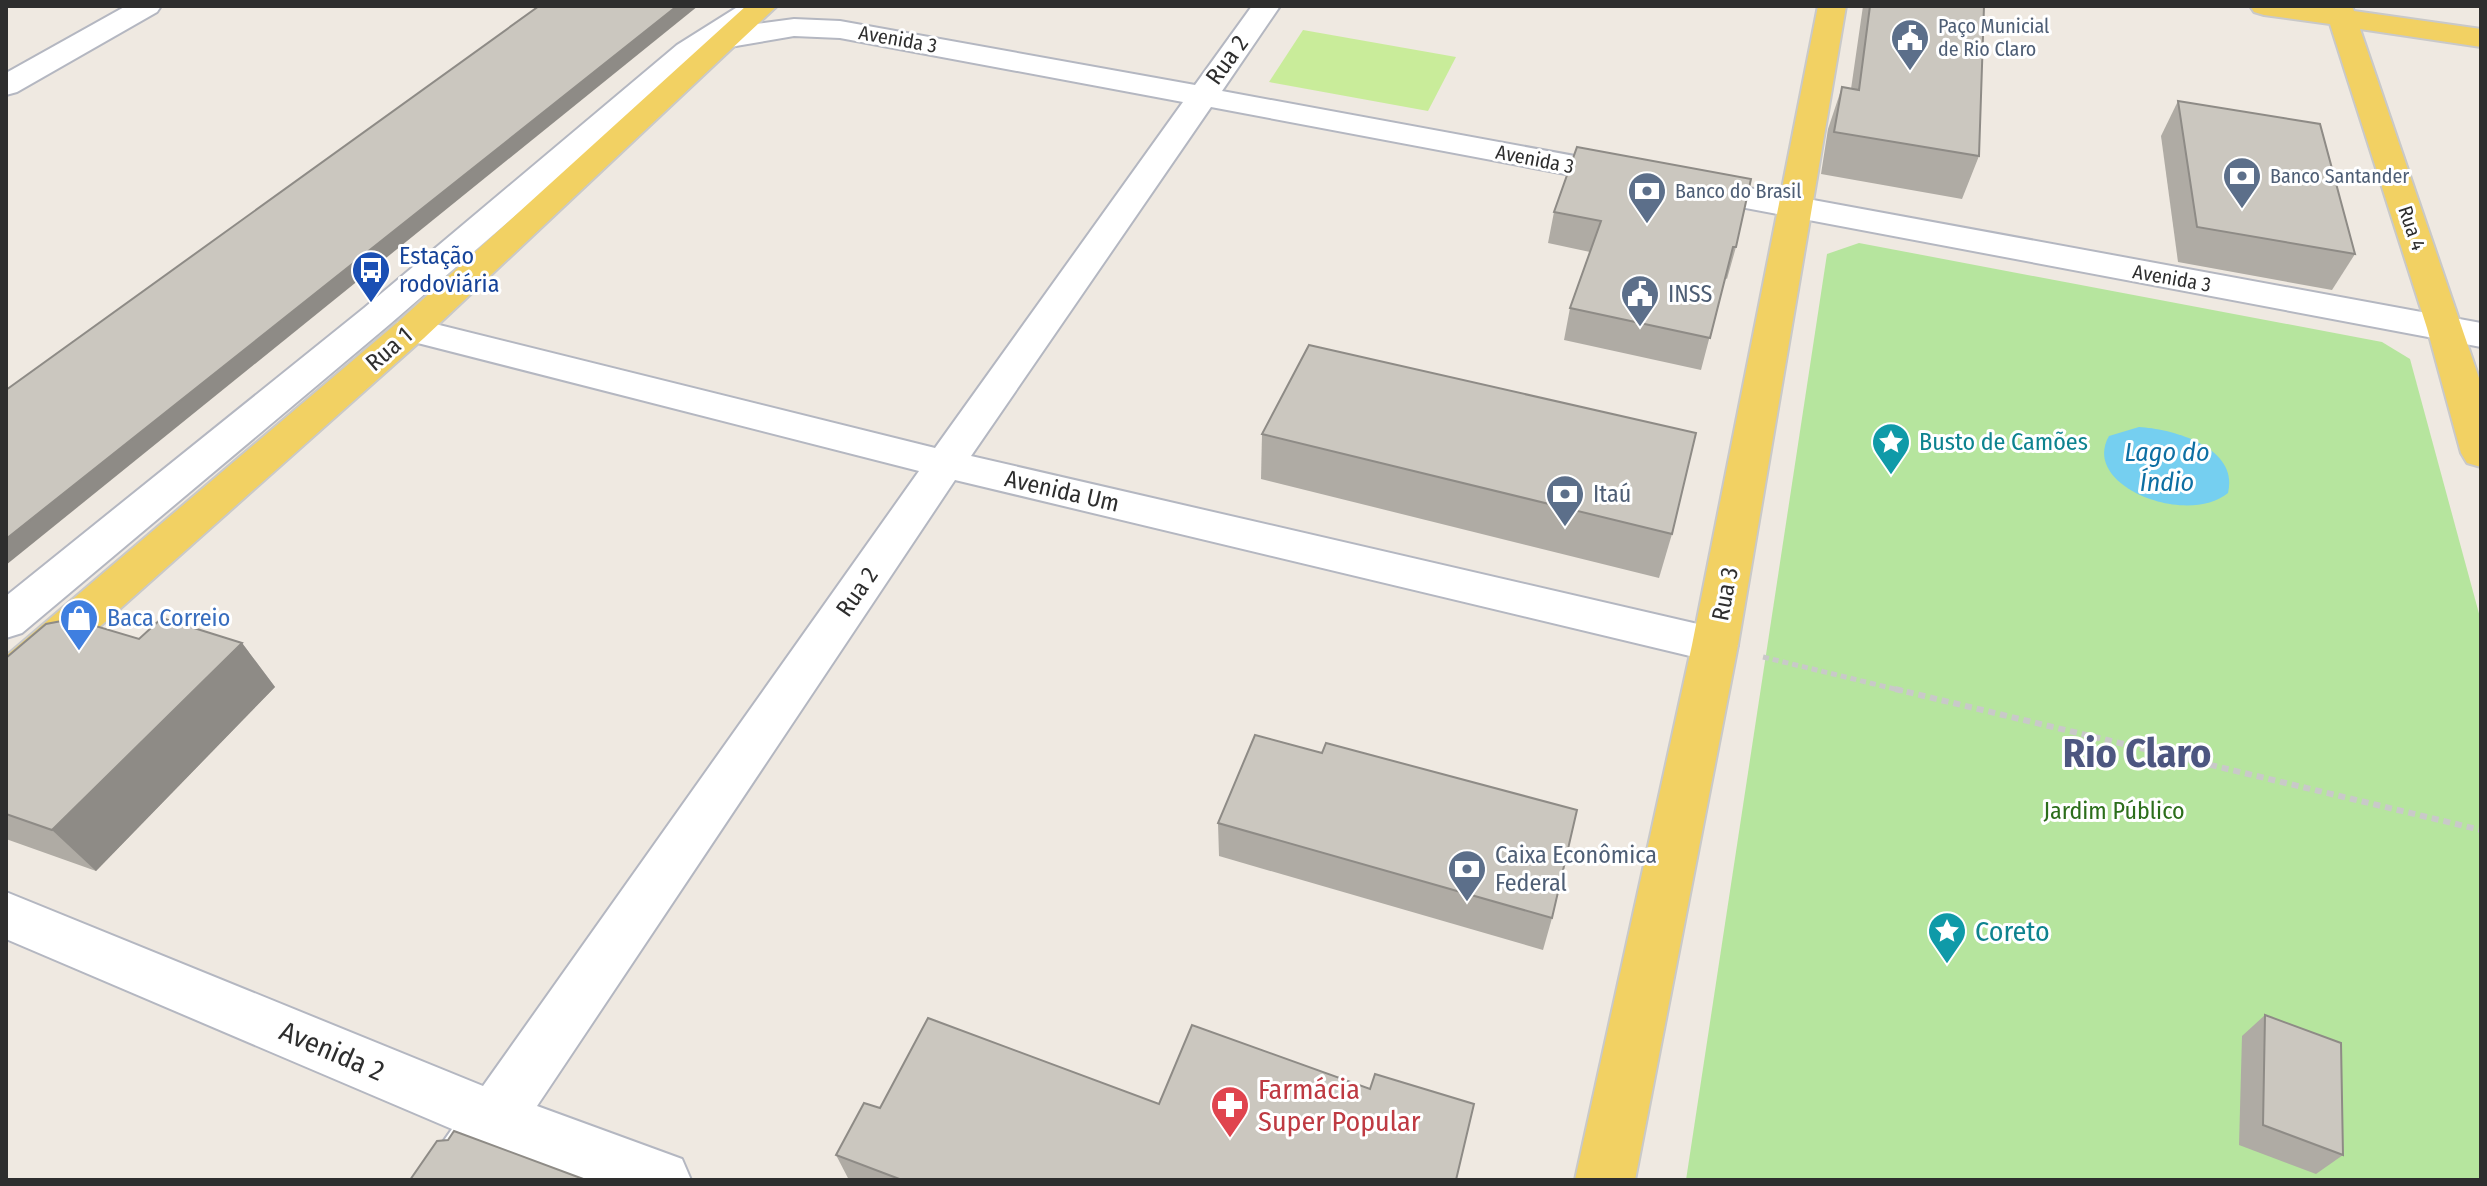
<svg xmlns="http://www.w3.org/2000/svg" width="2487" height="1186" viewBox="0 0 2487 1186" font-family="'Fira Sans Condensed',sans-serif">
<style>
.green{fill:#b6e59e}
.pitch{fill:#c9ec9a}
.water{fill:#75cff0}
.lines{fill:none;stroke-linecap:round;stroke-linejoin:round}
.minor-casing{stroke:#b4b7c1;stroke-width:4}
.major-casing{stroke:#c9c9c9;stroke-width:4}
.path-far1{stroke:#c9c9c9;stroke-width:5;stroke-dasharray:6 4;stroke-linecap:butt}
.path{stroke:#c9c9c9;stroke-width:6;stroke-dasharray:7 5;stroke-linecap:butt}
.minor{fill:#fff;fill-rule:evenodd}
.major{fill:#f2d163;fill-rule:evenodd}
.wall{fill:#afaba4}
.shaded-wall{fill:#8e8b86}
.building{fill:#cbc7bf;stroke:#8e8b86;stroke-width:2}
.labels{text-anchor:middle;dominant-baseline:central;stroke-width:6;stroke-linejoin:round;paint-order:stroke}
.far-service-label{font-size:20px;fill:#4e5e75;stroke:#fff;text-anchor:start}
.far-street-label{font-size:20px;fill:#2e2e2e;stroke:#fff}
.street-label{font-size:24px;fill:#2e2e2e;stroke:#fff}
.transit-label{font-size:24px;fill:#164399;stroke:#fff;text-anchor:start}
.service-label{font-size:24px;fill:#4e5e75;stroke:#fff;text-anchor:start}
.culture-label{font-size:24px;fill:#0d838f;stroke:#fff;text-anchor:start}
.shop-label{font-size:24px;fill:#366cbe;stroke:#fff;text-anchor:start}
.park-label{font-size:24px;fill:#2c6e1b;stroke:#fff}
.water-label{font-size:26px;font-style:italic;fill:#0d6fa3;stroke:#fff}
.near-culture-label{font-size:28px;fill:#0d838f;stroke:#fff;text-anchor:start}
.near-street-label{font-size:28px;fill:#2e2e2e;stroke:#fff}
.near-health-label{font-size:28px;fill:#be3a42;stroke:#fff;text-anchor:start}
.town-label{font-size:40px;font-weight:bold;fill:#4d5680;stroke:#fff}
</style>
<rect width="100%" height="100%" fill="#efe9e1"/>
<!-- green -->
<path class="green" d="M1859,243L2382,342L2410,359L2481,621V1180H1686L1827,254Z"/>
<!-- pitch -->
<path class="pitch" d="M1303,30L1456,57L1428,111L1269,82Z"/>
<!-- water -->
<path class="water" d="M2139,427C2173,429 2239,447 2228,493C2187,527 2080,486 2109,436Z"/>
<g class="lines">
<!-- minor casing -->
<g class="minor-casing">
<g id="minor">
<path d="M126,6H161L157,12L17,92L6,95V73Z"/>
<path d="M739,6H762L765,11L749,25L794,19L840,21L1195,85L1252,6H1280L1222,91L2481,323V347L1211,107L971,456L1715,628L1731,633L1738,645L1731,657L1715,662L955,480L537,1106L682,1159L691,1180H582L506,1151L487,1180H422L431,1159L452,1129L6,939V892L483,1086L919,471L398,338L392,330L398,322L411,318L935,448L1183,102L840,38L794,36L730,47L719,44L699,57L390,324L22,633L6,638V596L364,308L677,45Z"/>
</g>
</g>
<!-- major casing -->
<g class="major-casing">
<g id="major">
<path d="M746,6H777L424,338L22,696L6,701V656L398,322Z"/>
<path d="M1818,6H1846L1738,645L1635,1180H1575L1692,645Z"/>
<path d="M2250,6H2352L2354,11L2481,29V47L2360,29L2481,384V467L2467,463L2461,453L2427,328L2330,24L2264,15L2254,12Z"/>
</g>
</g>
<!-- path-far1 -->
<path class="path-far1" d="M1763,657L1903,691"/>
<!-- path -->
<path class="path" d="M1895,689L2481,830"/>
<!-- minor -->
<use href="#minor" class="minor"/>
<!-- major -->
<use href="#major" class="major"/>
</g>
<!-- wall -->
<g class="wall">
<path d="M1863,6H1984L1979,156L1962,199L1821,174L1828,129L1842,87L1851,89Z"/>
<path d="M2178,101L2355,254L2332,290L2178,262L2161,136Z"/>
<path d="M1554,212L1736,247L1727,279L1725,278L1701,370L1564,340L1570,308L1590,252L1548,243Z"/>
<path d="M1262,434L1672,534L1659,578L1261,479Z"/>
<path d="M242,643L275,687L96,871L6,839V658Z"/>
<path d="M1218,823L1552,918L1543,950L1219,856Z"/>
<path d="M2265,1015L2343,1155L2316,1174L2239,1145L2242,1036Z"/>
<path d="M1159,1104L1456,1180H849L836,1155L880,1108Z"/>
</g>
<!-- shaded-wall -->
<g class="shaded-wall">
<path d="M677,6H698L6,565V539Z"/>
<path d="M242,643L275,687L96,871L52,830Z"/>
</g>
<!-- building -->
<g class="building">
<path d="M539,6H677L6,539V390Z"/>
<path d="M1870,6H1984L1979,156L1834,132L1842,87L1859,90Z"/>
<path d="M2178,101L2320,124L2355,254L2197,227Z"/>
<path d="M1577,147L1751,179L1736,247H1733L1710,338L1570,308L1601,221L1554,212Z"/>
<path d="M1309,345L1696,433L1672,534L1262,434Z"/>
<path d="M162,618L242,643L52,830L6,814V658L46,624L72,619L139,639Z"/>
<path d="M1255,735L1322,753L1326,743L1577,810L1552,918L1218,823Z"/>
<path d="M2265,1015L2341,1043L2343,1155L2263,1125Z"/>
<path d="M928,1018L1159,1104L1192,1025L1370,1089L1375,1074L1474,1104L1456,1180H902L836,1155L864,1103L880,1108Z"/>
<path d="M454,1131L586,1180H410L437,1141L448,1140Z"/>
</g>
<!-- icons -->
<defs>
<g id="civic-pin" transform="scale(2)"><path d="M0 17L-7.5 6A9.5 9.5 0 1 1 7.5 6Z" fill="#5c6f8a" stroke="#fff"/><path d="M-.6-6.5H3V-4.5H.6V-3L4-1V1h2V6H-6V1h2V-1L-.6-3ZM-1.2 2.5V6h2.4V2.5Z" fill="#fff"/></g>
<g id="bank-pin" transform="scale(2)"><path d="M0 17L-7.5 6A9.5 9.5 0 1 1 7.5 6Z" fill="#5c6f8a" stroke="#fff"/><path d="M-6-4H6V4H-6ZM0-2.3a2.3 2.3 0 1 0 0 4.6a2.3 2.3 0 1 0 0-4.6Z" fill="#fff"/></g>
<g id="bus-pin" transform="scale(2)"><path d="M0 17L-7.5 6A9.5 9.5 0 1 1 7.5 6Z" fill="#1a4fb4" stroke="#fff"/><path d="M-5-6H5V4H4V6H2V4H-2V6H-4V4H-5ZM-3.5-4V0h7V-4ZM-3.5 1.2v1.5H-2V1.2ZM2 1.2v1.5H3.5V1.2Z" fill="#fff"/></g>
<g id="sight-pin" transform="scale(2)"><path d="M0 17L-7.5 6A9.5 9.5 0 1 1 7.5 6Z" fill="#0f9aa8" stroke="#fff"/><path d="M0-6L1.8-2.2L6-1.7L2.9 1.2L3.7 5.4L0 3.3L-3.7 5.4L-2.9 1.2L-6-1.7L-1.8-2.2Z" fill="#fff"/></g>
<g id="shop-pin" transform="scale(2)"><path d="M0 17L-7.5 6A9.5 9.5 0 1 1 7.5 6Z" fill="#3f7fe0" stroke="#fff"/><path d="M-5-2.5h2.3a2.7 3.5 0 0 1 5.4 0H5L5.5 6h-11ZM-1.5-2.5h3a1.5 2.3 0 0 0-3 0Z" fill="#fff"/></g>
<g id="pharmacy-pin" transform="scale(2)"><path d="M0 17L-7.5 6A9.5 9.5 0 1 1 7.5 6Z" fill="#e0444e" stroke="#fff"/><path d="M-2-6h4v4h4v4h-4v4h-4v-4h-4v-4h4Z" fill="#fff"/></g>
</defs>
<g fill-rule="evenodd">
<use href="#civic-pin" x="1910" y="38"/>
<use href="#bank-pin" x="2242" y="176"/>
<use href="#bank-pin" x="1647" y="191"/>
<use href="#bus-pin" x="371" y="270"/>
<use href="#civic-pin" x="1640" y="294"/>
<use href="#sight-pin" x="1891" y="442"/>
<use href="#bank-pin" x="1565" y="494"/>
<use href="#shop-pin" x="79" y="618"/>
<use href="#bank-pin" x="1467" y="869"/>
<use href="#sight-pin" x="1947" y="931"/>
<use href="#pharmacy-pin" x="1230" y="1105"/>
</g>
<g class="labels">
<!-- far-service labels -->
<g class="far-service-label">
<text x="1938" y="26">Paço Municial<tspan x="1938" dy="23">de Rio Claro</tspan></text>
<text x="2270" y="176">Banco Santander</text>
<text x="1675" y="191">Banco do Brasil</text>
</g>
<!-- far-street labels -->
<g class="far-street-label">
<text transform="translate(898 39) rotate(10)">Avenida 3</text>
<text transform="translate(1535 159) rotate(11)">Avenida 3</text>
<text transform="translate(2412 228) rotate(71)">Rua 4</text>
<text transform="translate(2172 278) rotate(10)">Avenida 3</text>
</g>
<!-- street labels -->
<g class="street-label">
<text transform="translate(1227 60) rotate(-54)">Rua 2</text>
<text transform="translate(389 349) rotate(-41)">Rua 1</text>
<text transform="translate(1062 491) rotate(13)">Avenida Um</text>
<text transform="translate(857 592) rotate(-55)">Rua 2</text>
<text transform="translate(1725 594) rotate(-79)">Rua 3</text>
</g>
<!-- transit labels -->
<g class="transit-label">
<text x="399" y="256">Estação<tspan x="399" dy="28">rodoviária</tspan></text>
</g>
<!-- service labels -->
<g class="service-label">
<text x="1668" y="294">INSS</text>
<text x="1593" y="494">Itaú</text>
<text x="1495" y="855">Caixa Econômica<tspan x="1495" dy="28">Federal</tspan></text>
</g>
<!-- culture labels -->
<g class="culture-label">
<text x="1919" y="442">Busto de Camões</text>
</g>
<!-- shop labels -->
<g class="shop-label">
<text x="107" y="618">Baca Correio</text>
</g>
<!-- park labels -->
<g class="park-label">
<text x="2114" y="811">Jardim Público</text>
</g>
<!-- water labels -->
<g class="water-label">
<text x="2167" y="452">Lago do<tspan x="2167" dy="30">Índio</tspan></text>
</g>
<!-- near-culture labels -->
<g class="near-culture-label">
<text x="1975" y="931">Coreto</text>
</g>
<!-- near-street labels -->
<g class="near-street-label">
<text transform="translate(332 1051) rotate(23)">Avenida 2</text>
</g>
<!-- near-health labels -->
<g class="near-health-label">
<text x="1258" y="1089">Farmácia<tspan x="1258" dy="32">Super Popular</tspan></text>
</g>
<!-- town labels -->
<g class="town-label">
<text x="2137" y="754">Rio Claro</text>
</g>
</g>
<!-- border -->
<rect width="2487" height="1186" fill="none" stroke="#2e2e2e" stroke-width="16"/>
</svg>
